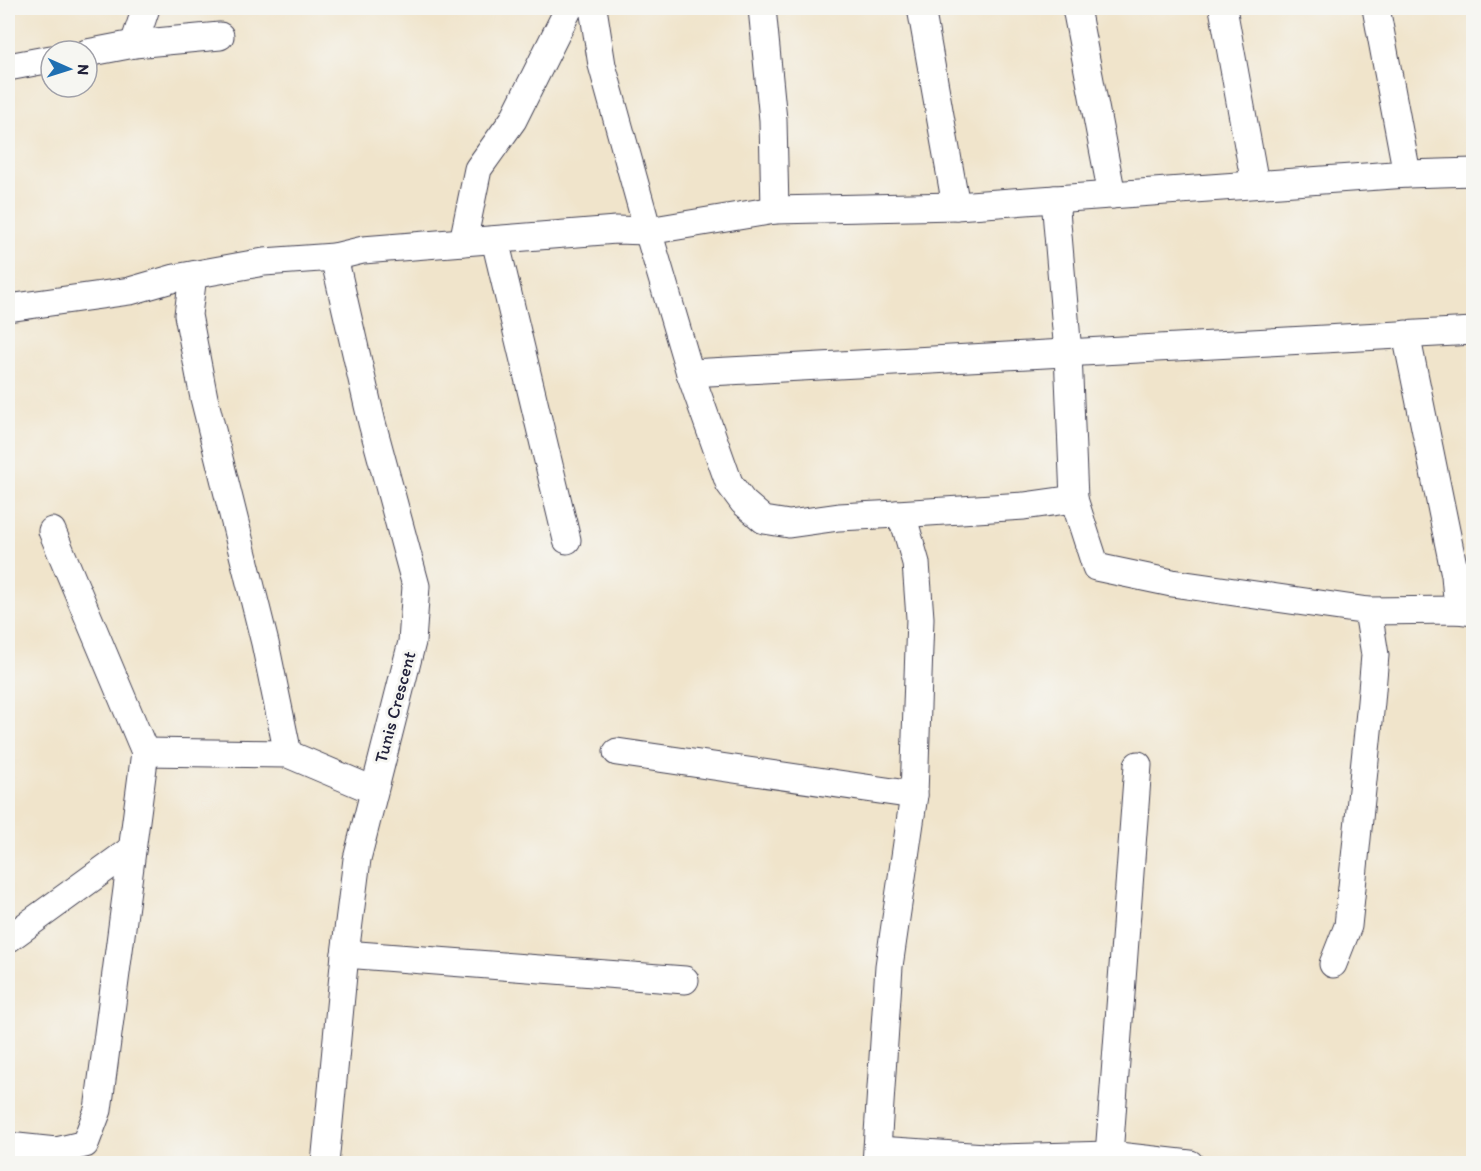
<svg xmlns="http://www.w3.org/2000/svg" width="1481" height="1171" viewBox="0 0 1481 1171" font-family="Itim,sans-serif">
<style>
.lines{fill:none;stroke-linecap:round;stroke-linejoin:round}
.street-casing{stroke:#413f51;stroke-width:29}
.street{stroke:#fff;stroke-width:27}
.labels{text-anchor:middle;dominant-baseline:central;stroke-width:6;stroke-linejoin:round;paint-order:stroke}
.street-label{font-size:18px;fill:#22223b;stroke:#f6f6f2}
</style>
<rect width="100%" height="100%" fill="#f6f6f2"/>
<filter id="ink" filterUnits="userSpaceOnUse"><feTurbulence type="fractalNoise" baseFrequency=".0167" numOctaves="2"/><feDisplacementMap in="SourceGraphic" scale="12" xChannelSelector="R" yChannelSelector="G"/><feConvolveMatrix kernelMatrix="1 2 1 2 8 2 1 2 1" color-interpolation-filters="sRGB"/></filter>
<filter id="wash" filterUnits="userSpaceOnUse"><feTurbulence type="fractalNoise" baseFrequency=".008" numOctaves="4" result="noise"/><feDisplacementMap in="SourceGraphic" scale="24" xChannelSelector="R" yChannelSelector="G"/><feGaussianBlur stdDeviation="1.35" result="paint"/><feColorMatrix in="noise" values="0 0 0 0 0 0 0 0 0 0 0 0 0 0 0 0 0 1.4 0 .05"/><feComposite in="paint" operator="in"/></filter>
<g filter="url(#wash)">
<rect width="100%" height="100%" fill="#f0e4cb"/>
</g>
<g filter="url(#ink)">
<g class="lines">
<!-- street casing -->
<g class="street-casing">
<g id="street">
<path d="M593,8L602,65L648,231L690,373L729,483L743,502L764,520L789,524L839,517L897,514L906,528L916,563L920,618L914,795L889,966L876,1164"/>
<path d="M762,8L773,120L775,210"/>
<path d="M921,8L956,206"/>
<path d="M1076,8L1112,195"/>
<path d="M1223,8L1255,184"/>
<path d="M1376,8L1407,174"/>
<path d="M134,44L146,8"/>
<path d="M87,53L134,44L220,36"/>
<path d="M8,67L51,59"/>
<path d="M495,240L567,540"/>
<path d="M463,242L478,169L513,120L569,8"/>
<path d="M193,275L188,315L204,398L265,643L288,754"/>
<path d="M8,308L130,291L175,278L264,262L334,257L363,250L463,242L616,230L648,231L775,210L956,206L1407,174L1474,172"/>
<path d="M1406,334L1455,575L1458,610"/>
<path d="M690,373L1474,331"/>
<path d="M1074,499L1096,567L1172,583L1368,611L1375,655L1371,702L1348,926L1333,964"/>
<path d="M897,514L1024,506L1074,499L1068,353L1055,199"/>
<path d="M1368,611L1458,610L1474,612"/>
<path d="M145,752L288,754L373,790"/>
<path d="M617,752L914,795"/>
<path d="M8,939L132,849"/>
<path d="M345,954L685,980"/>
<path d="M8,1146L56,1151L85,1144L98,1110L145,752L52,531"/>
<path d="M878,1150L1001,1158L1109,1155L1190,1164"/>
<path d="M1109,1155L1138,765"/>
<path d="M325,1164L345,954L357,859L412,642L416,586L372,423L334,257"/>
</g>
</g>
<!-- street -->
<use href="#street" class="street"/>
</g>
</g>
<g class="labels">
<!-- street labels -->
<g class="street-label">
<text transform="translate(395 707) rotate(-75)">Tunis Crescent</text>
</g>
</g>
<!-- margin -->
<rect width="1481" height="1171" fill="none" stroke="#f6f6f2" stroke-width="30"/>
<!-- north arrow -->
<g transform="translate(69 69) rotate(93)"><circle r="28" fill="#f6f6f2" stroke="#a1a1a9" stroke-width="1.5"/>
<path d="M0-4.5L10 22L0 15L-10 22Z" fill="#1f6fb2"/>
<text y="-9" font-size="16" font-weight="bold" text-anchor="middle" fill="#22223b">N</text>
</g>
</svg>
